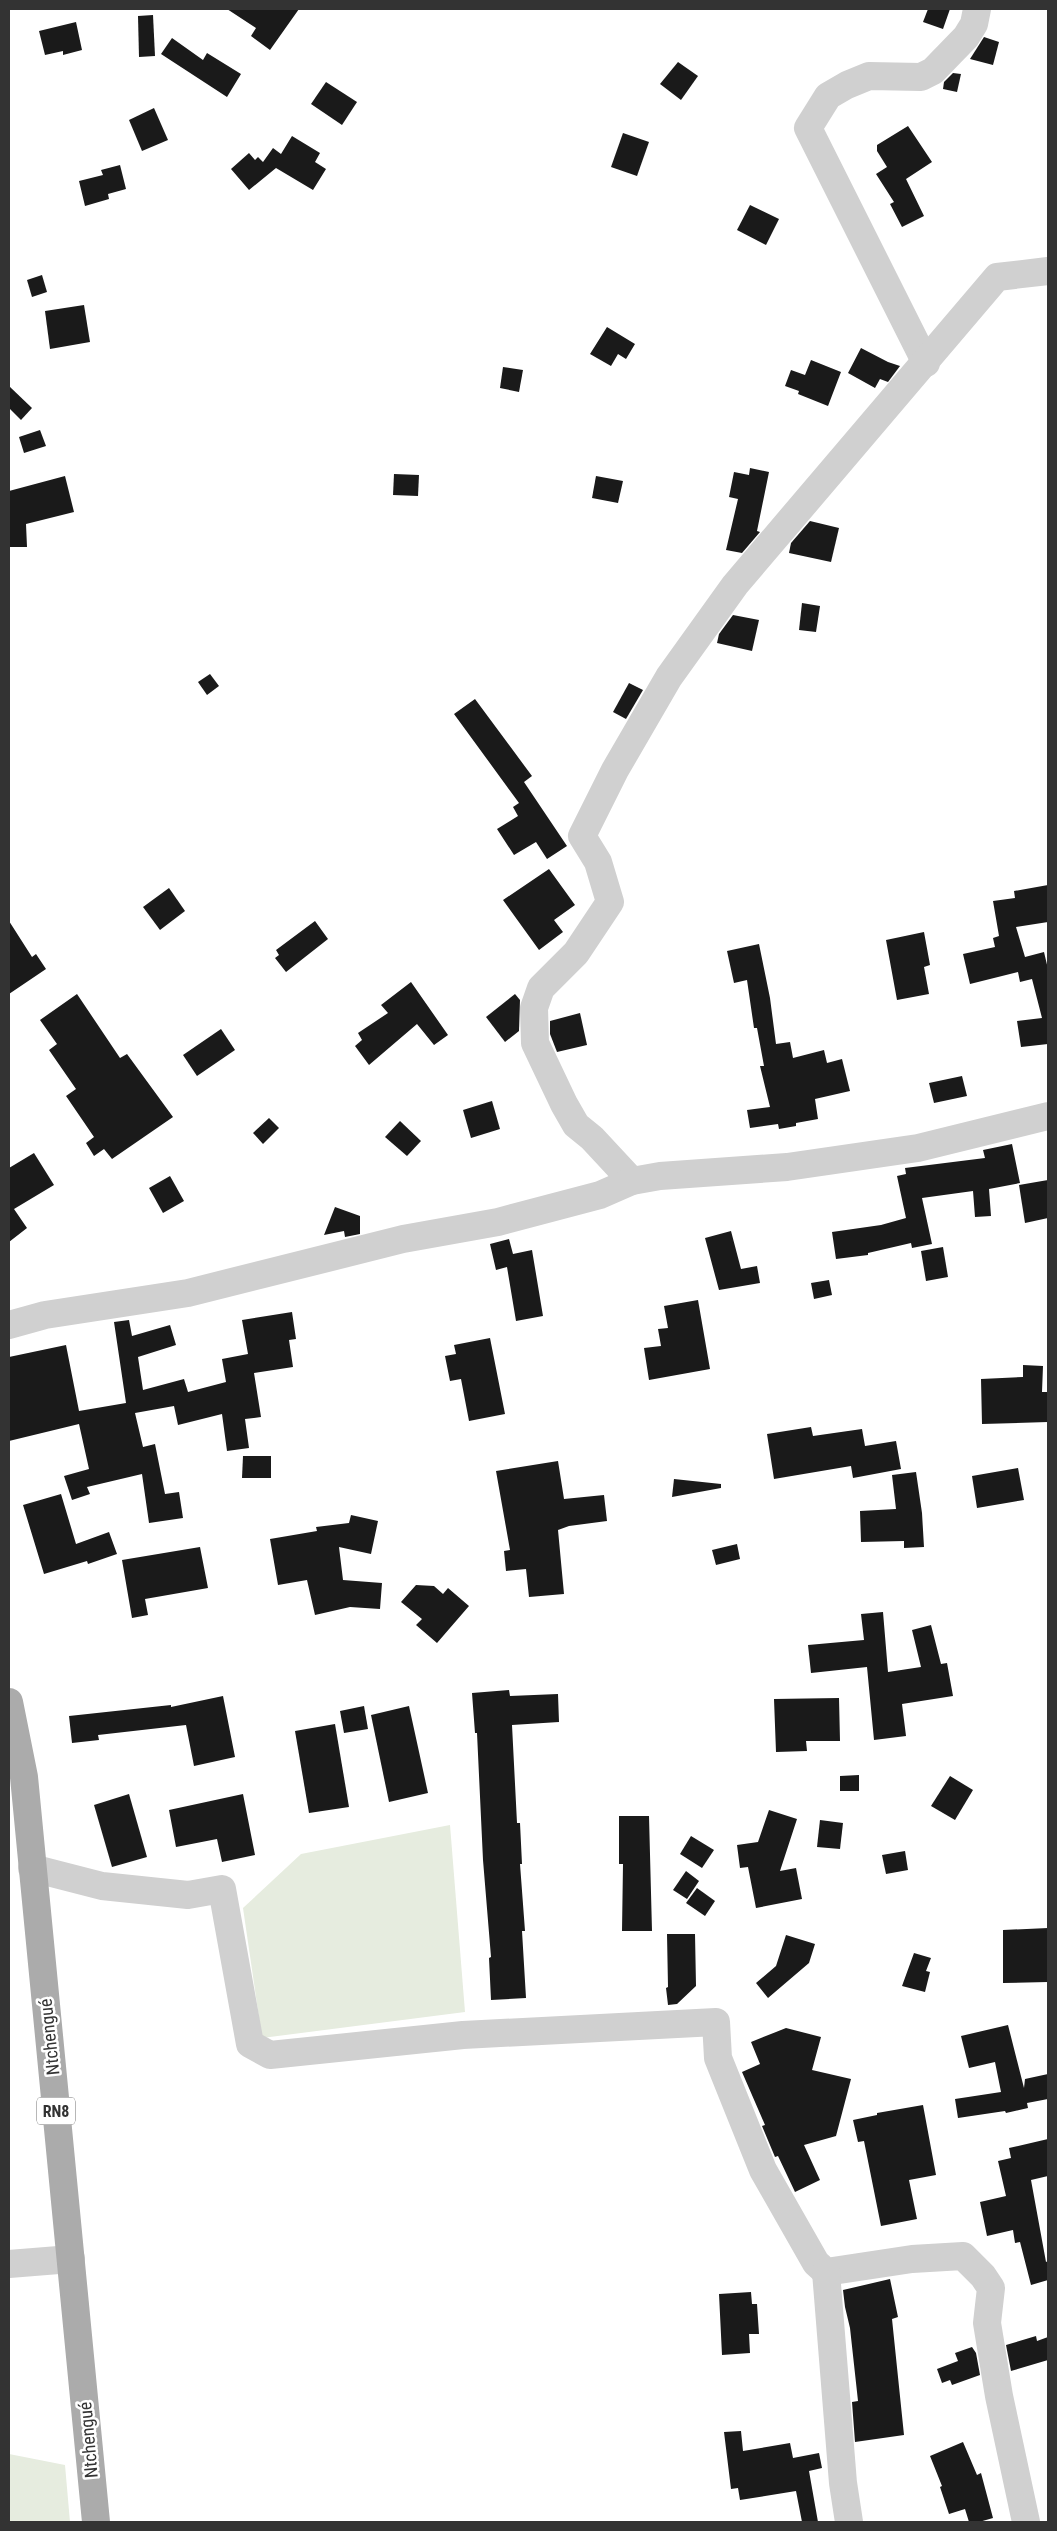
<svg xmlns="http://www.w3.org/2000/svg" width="1057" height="2531" viewBox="0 0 1057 2531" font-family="'Roboto Condensed',sans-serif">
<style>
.green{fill:#e6ecdf}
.building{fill:#1a1a1a}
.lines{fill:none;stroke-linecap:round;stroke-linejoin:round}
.minor{stroke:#d0d0d0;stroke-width:28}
.major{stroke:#ababab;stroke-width:28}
.labels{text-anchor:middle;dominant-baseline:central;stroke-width:5;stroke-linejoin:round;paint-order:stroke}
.shield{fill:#fff;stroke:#707070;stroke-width:1}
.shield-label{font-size:16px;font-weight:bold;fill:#333}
.street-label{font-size:18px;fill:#333;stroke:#fff}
</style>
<rect width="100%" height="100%" fill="#fff"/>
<!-- green -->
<g class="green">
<path d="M450,1825L465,2012L262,2038L243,1908L301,1854Z"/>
<path d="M9,2454L65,2465L70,2522H9Z"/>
</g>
<!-- building -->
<g class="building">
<path d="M227,9H299L270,50L251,36L256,28Z"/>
<path d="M928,9H950L943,29L923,22Z"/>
<path d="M153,15L155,56L139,57L138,16Z"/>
<path d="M76,22L82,50L63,55V51L45,55L39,31Z"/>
<path d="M984,37L999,42L993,65L970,59Z"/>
<path d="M172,38L203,60L207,53L241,74L227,97L161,54Z"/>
<path d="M678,62L698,76L681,100L660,84Z"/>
<path d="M953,73L961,74L957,92L943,89L944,82Z"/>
<path d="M326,82L357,102L342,125L311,104Z"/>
<path d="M154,108L168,140L142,151L129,120Z"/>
<path d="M908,126L932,162L906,179L924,216L902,227L890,204L894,202L876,174L887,167L877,151V145Z"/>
<path d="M623,133L649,142L637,176L611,167Z"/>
<path d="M292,136L320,153L315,162L326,169L313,190L276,168L249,190L231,169L249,153L255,160L258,157L263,162L273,148L281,154Z"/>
<path d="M120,165L126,189L108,194L109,199L85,206L79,181L103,175L101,170Z"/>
<path d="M750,205L779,219L766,245L737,230Z"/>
<path d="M42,275L47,292L32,297L27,280Z"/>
<path d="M84,305L90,342L50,349L45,311Z"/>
<path d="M607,327L635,344L626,359L618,354L611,366L590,354Z"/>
<path d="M861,348L888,362L900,366L888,382L880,379L875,388L848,373Z"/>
<path d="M811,360L841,372L828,406L798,394L799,391L785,386L791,370L805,375Z"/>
<path d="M503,367L523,370L519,392L500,388Z"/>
<path d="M9,386L32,408L21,420L9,408Z"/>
<path d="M40,430L46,446L24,453L19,437Z"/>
<path d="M750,468L769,472L757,531L760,532L742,553L726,550L738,499L729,497L734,472L749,475Z"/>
<path d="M394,474L419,475L418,496L393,495Z"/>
<path d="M65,476L74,512L26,524L27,547H9V491Z"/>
<path d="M596,476L623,481L618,503L592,498Z"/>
<path d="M810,521L839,528L831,562L789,553L791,543Z"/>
<path d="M802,603L820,606L816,632L799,630Z"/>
<path d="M733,615L759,620L752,651L717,643L719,634Z"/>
<path d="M210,674L219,686L207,695L198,682Z"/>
<path d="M629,683L643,690L626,719L613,712Z"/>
<path d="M475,699L532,776L524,782L567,846L547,859L536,842L514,855L497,829L518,816L513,807L519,803L454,714Z"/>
<path d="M549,869L575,905L554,920L563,932L539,950L503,900Z"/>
<path d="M1048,885V922L1016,927L1025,957L1044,952L1048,969V1044L1021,1047L1017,1021L1042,1018L1032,979L1020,982L1018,972L970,984L963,954L995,947L993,938L999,936L993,901L1015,898L1014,891Z"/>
<path d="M169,888L185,911L160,930L143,907Z"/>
<path d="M9,921L32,957L36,954L46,969L9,994Z"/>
<path d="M315,921L328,939L286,972L275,958L279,955L276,950Z"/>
<path d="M924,932L930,965L924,967L929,994L897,1000L886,940Z"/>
<path d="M759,944L770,998L776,1044L790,1042L793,1058L824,1050L827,1063L842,1059L850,1091L815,1099L818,1119L796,1123V1126L779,1129L778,1124L750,1128L747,1110L770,1107L760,1066H764L757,1028H754L747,980L734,983L727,951Z"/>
<path d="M411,982L448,1035L434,1045L417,1024L369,1065L355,1046L362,1040L358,1033L388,1013L381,1005Z"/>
<path d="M77,994L120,1058L127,1054L173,1117L112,1159L104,1149L94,1156L86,1143L94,1137L66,1096L76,1089L49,1050L57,1044L40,1020Z"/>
<path d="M515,994L520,1000L519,1031L505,1042L486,1017Z"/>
<path d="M580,1013L587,1045L557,1052L550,1034V1021Z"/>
<path d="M221,1029L235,1050L197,1076L183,1055Z"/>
<path d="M962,1076L967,1096L934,1103L929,1083Z"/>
<path d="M492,1101L500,1129L471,1138L463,1110Z"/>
<path d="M269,1118L279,1128L263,1144L253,1133Z"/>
<path d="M400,1121L421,1141L407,1156L385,1137Z"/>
<path d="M1012,1144L1020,1183L989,1189L991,1216L975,1217L973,1191L922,1198L932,1244L912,1248L911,1243L868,1253V1255L836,1259L832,1232L881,1225L906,1218L897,1176L906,1174L905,1168L985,1158L983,1150Z"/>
<path d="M34,1153L54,1185L14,1209L27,1228L9,1242V1168Z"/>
<path d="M170,1176L184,1201L163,1213L149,1188Z"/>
<path d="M1048,1180V1218L1025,1223L1019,1185Z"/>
<path d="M335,1207L360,1216V1234L345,1237L344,1231L324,1235Z"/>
<path d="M731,1231L741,1269L757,1266L760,1283L719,1290L705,1238Z"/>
<path d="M509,1239L513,1254L532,1250L543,1316L516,1321L507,1267L496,1270L490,1244Z"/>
<path d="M943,1247L948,1277L926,1281L921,1251Z"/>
<path d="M829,1280L832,1295L814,1299L811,1283Z"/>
<path d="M698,1300L710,1369L649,1380L644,1348L661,1346L658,1329L668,1328L664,1306Z"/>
<path d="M292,1312L296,1339L289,1340L293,1367L254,1373L261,1417L245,1419L249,1448L227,1451L222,1414L178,1425L174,1406L135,1413L143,1447L155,1444L165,1494L179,1492L183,1518L149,1523L142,1474L87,1487L90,1494L72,1500L64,1476L89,1469L79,1424L9,1441V1357L66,1345L79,1411L126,1403L114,1322L129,1320L132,1336L170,1325L176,1345L138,1357L143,1390L184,1379L188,1392L226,1382L222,1359L248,1354L242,1320Z"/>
<path d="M490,1338L505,1414L469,1421L461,1379L450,1381L445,1356L456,1354L454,1345Z"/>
<path d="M1023,1365L1043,1366L1042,1392H1047L1048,1422L982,1424L981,1379L1023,1377Z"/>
<path d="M811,1427L813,1436L862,1429L865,1446L896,1441L901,1469L853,1478L851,1466L774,1479L767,1434Z"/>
<path d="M243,1456H271V1478H242Z"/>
<path d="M558,1461L564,1499L604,1495L607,1521L569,1526L558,1530L564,1594L529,1597L526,1569L506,1571L504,1551L510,1550L496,1471Z"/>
<path d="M1018,1468L1024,1500L977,1508L972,1476Z"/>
<path d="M916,1472L922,1513L924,1547L904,1548V1541L861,1542L860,1511L896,1509L892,1475Z"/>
<path d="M674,1479L721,1484V1488L672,1497Z"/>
<path d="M61,1494L76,1544L109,1532L117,1554L88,1564L87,1561L44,1574L23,1505Z"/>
<path d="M351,1515L378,1521L371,1554L339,1547L343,1580L382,1583L380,1609L350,1607L315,1615L307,1580L278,1585L270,1539L317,1531L316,1527L349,1523Z"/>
<path d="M737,1544L740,1559L716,1565L712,1550Z"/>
<path d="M200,1547L208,1588L145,1599L148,1615L132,1618L122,1560Z"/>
<path d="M416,1585L434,1586L443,1594L448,1588L469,1606L437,1643L416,1625L422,1619L401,1602Z"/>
<path d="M883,1612L888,1672L921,1667L912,1630L931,1625L941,1664L947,1663L953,1696L902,1704L906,1736L874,1740L867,1667L811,1673L808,1645L864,1640L861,1614Z"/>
<path d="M509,1690L510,1696L558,1694L559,1722L512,1725L517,1823H520L522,1864H520L525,1931H522L526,1998L491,2000L489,1958L491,1957L483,1860L477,1733H475L472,1693Z"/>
<path d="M223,1696L235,1757L194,1766L186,1725L98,1735L99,1740L72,1743L69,1716L171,1705V1707Z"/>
<path d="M839,1698L840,1741H806L807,1751L776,1752L774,1699Z"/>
<path d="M364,1706L368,1729L344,1733L340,1711Z"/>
<path d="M409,1706L428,1793L389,1802L371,1715Z"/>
<path d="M335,1724L349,1807L309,1813L295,1731Z"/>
<path d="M859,1775V1791H840V1776Z"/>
<path d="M950,1776L973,1790L955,1820L931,1806Z"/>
<path d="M129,1794L147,1857L112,1867L94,1805Z"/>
<path d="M243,1794L255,1855L222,1862L217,1839L176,1847L169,1810Z"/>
<path d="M769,1810L797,1819L780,1871L796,1868L802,1899L756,1908L748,1867L740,1868L737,1845L758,1842Z"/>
<path d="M619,1816H649L652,1931H622L623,1864H619Z"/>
<path d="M820,1820L843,1823L840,1849L817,1847Z"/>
<path d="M691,1836L714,1850L702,1868L680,1854Z"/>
<path d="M905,1851L908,1870L886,1874L882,1855Z"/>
<path d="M686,1871L699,1881L687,1899L673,1890Z"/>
<path d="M697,1888L715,1901L705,1916L686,1903Z"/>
<path d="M1048,1928V1982L1003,1983V1930Z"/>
<path d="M667,1934H695L696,1986L677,2004L668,2005L666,1988L668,1987Z"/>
<path d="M786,1935L815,1944L809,1963L768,1998L756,1983L776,1966Z"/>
<path d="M914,1953L931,1958L926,1971L930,1972L925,1992L902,1986Z"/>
<path d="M1008,2025L1024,2088L1025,2079L1048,2074V2099L1027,2103L1028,2108L1006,2113L1005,2111L958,2118L955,2099L1001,2092L995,2062L969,2068L961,2036Z"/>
<path d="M786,2028L821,2037L812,2070L851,2079L836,2136L804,2145L820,2180L795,2192L778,2156L775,2157L762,2126L765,2125L742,2072L760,2064L751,2042Z"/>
<path d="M923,2105L936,2175L909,2180L917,2219L881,2226L864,2141L858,2142L853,2120L877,2115V2113Z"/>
<path d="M1048,2139V2176L1031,2180L1046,2262L1048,2261V2280L1031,2285L1020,2242L1015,2243L1013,2230L987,2236L980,2202L1006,2196L998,2161L1011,2158L1009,2148Z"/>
<path d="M890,2279L898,2317L892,2319L904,2435L855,2442L852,2402L858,2401L850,2328L845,2307L843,2290Z"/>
<path d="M751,2292L752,2304H757L759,2334H749L750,2353L722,2355L719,2294Z"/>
<path d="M1036,2336L1037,2341L1048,2337V2360L1011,2371L1006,2345Z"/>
<path d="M972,2347L976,2353L980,2375L952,2385L950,2380L942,2383L937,2369L958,2361L955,2353Z"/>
<path d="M741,2431L743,2451L790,2443L793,2458L819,2453L822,2468L809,2471L818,2522H802L796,2491L740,2500L738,2488L731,2489L724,2432Z"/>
<path d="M963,2442L977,2475L981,2473L993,2518L979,2522H969L965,2509L949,2514L940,2487L942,2486L930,2456Z"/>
</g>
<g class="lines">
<!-- minor -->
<g class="minor">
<path d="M926,363L808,128L828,96L847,85L869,76L921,77L933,71L966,37L974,24L977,9"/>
<path d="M632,1181L592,1138L576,1125L564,1104L535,1043L534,1008L541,988L576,953L610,902L598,862L582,836L615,770L669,677L735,585L997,277L1048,271"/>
<path d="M9,1325L45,1315L188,1293L403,1239L498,1222L600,1195L632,1181L660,1176L787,1167L918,1148L1048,1116"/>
<path d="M32,1868L102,1886L188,1895L222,1889L250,2044L270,2055L463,2035L716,2022L718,2058L763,2170L816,2263L826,2272L912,2259L963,2256L983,2276L991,2288L987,2323L999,2396L1026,2522"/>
<path d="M9,2264L71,2259"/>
<path d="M826,2272L843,2483L849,2522"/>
</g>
<!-- major -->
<path class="major" d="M9,1702L24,1777L96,2522"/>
</g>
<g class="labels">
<!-- shield labels -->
<rect class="shield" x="37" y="2097.5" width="38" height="27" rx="4"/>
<g class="shield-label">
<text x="56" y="2111">RN8</text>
</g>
<!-- street labels -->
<g class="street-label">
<text transform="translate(49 2037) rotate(-96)">Ntchengué</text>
<text transform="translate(88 2440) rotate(-95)">Ntchengué</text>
</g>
</g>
<!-- border -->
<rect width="1057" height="2531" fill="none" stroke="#333333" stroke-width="20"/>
</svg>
